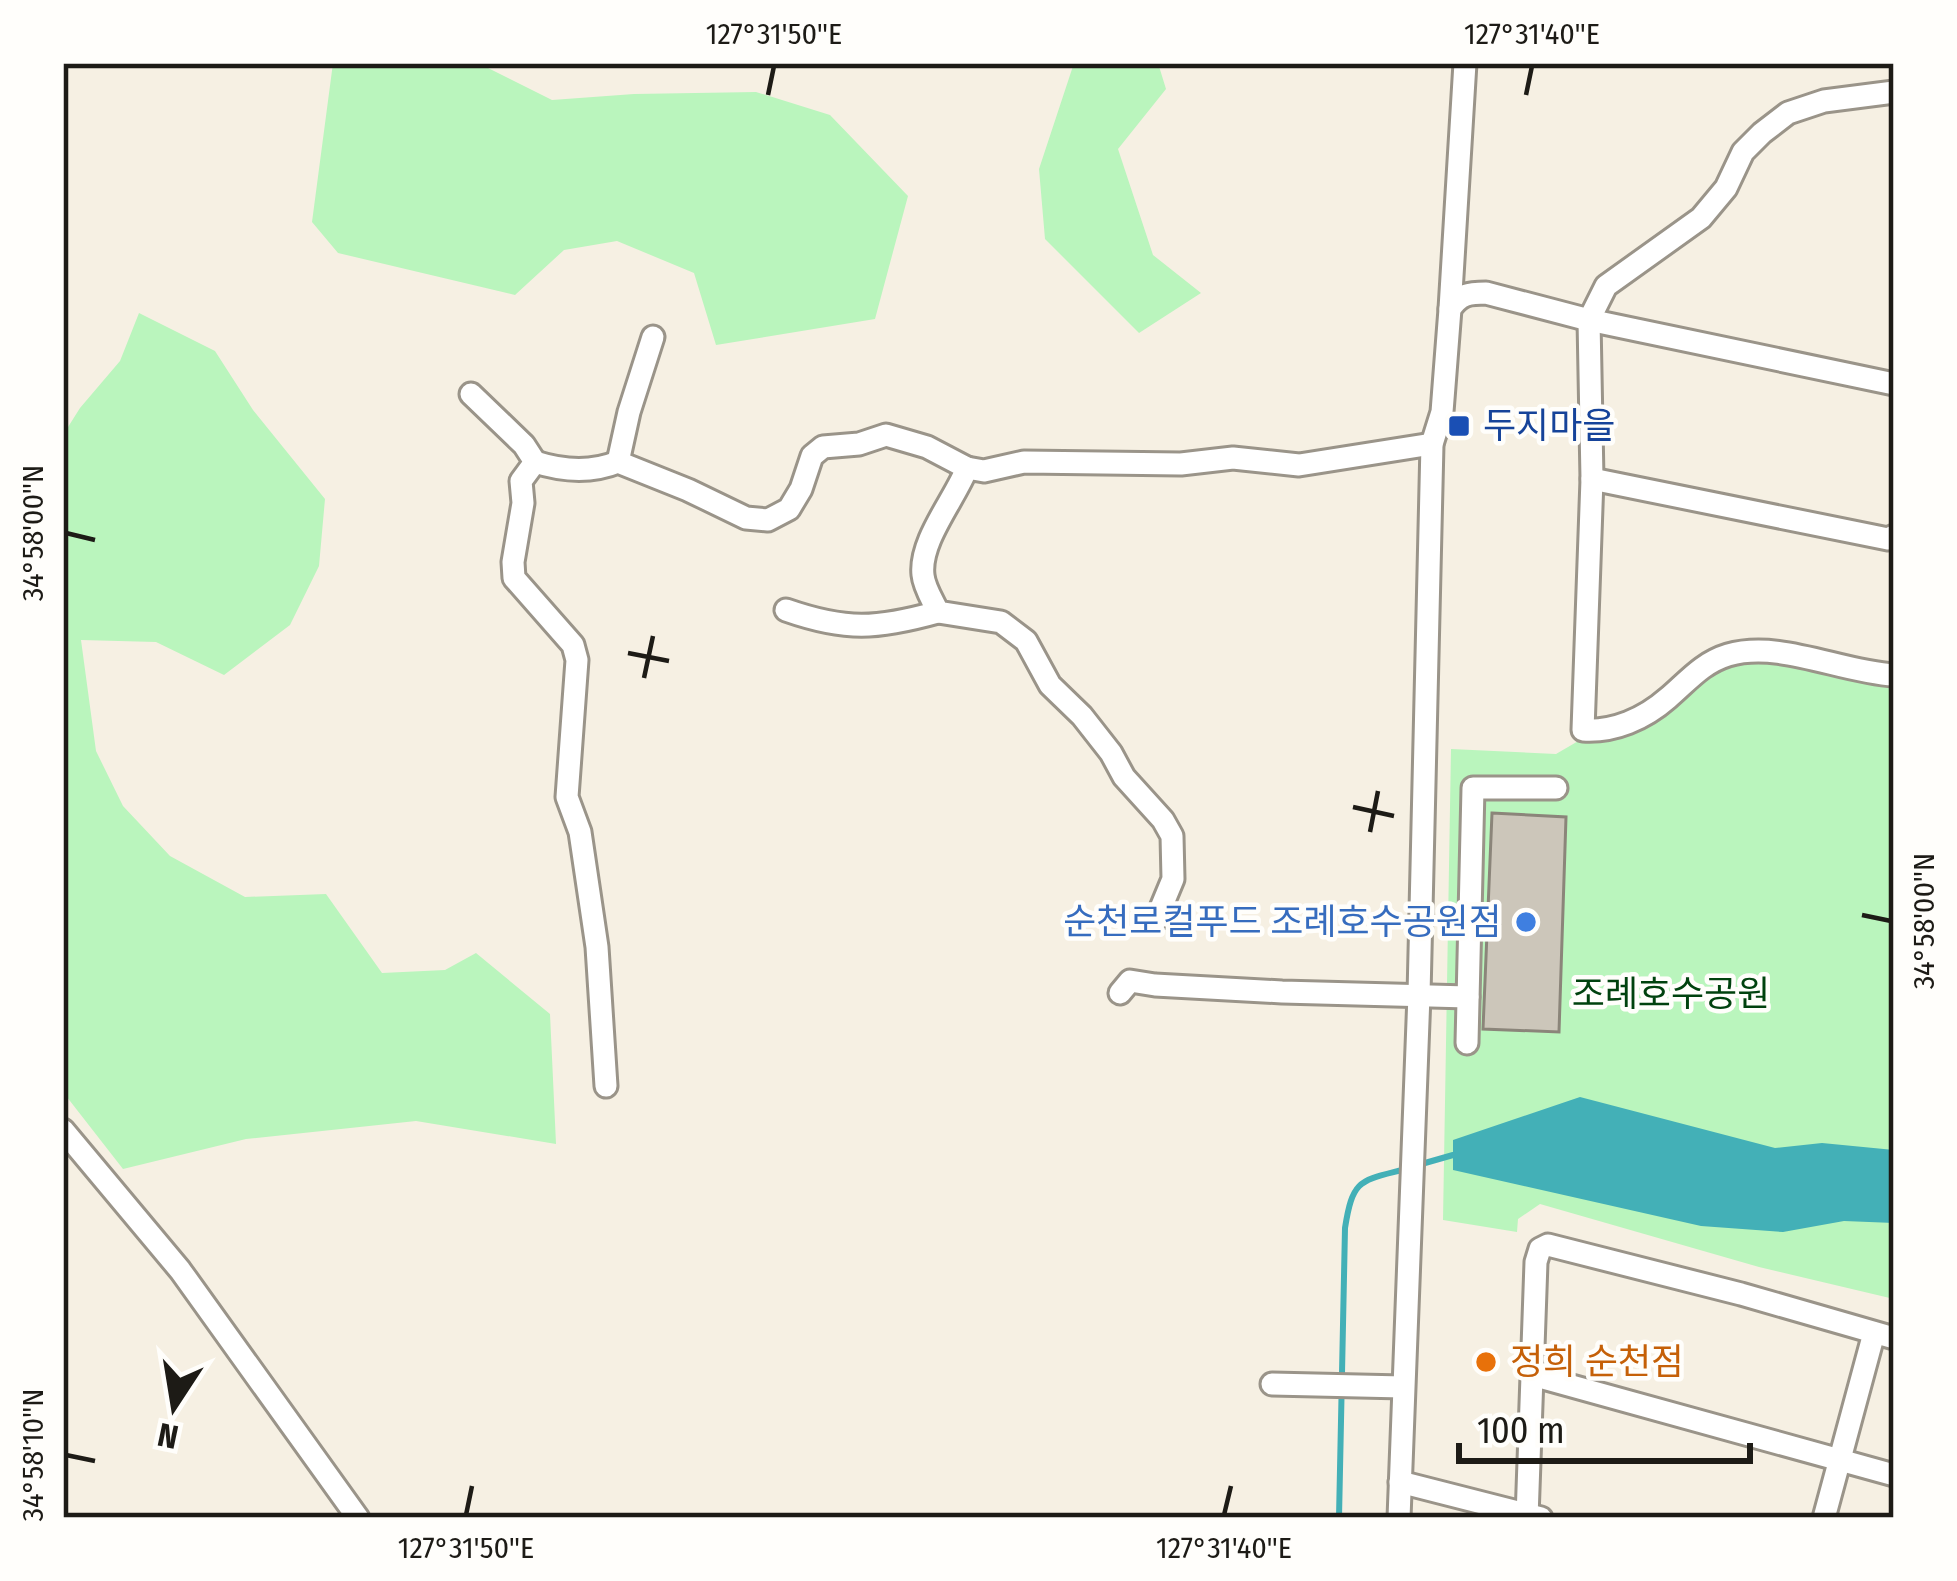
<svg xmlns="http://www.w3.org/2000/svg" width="1957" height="1581" viewBox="0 0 1957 1581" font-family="'Fira Sans Condensed','Noto Sans KR',sans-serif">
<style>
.green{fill:#baf5bd}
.water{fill:#43b0b7}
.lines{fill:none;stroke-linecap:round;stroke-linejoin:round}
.stream{stroke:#43b0b7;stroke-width:6}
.building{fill:#ccc6ba;stroke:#8b857a;stroke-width:3}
.minor-casing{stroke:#9a9489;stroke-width:27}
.minor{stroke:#fff;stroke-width:21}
.ticks{fill:none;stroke:#1d1b16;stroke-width:4.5}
.transit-dot{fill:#1a4fb4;stroke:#fffefb;stroke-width:4.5}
.shop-dot{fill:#3f7fe0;stroke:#fffefb;stroke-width:4.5}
.food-dot{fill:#e8710a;stroke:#fffefb;stroke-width:4.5}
.labels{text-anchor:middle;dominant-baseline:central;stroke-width:9;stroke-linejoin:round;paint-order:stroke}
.transit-label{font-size:36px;fill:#164399;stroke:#fffefb;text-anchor:start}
.shop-label{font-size:36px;fill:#366cbe;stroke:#fffefb;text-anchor:end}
.park-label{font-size:36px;fill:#00420e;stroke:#fffefb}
.food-label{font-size:36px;fill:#c56008;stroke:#fffefb;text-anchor:start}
.neatline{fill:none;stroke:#1d1b16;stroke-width:4.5}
.ticks-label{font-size:30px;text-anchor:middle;fill:#1d1b16}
</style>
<rect width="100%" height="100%" fill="#f6f0e3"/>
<!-- green -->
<g class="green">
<path d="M333,63H478L552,100L634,94L756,92L830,115L908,196L875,319L716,345L694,273L617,241L564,250L515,295L338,253L312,222Z"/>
<path d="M1074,63H1158L1166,89L1118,149L1153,255L1201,293L1139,333L1045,239L1039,169Z"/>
<path d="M139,313L215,351L253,410L325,499L319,566L290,625L224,675L156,642L81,640L96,751L123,806L170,856L245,897L326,894L382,973L445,970L476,953L550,1014L556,1144L416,1121L246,1139L123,1169L63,1092V435L80,408L120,361Z"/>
<path d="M1762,655L1894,684V1299L1759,1267L1540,1204L1518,1219L1517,1232L1443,1220L1451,749L1556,754L1580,740L1607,737L1725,663Z"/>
</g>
<!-- water -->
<path class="water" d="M1580,1097L1775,1148L1822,1143L1894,1150V1223L1844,1221L1783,1232L1701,1226L1453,1170V1140Z"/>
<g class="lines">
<!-- stream -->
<g class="stream">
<path d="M1418,1165L1453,1155"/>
<path d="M1339,1518L1345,1228C1353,1178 1360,1181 1406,1169"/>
</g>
</g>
<!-- building -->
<path class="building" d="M1492,813L1566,817L1559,1032L1483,1029Z"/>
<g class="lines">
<!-- minor casing -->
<g class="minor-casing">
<g id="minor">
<path d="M1894,92L1824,101L1788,113L1762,133L1743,152L1726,188L1701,218L1606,286L1589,320L1592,479L1583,730C1614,732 1644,719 1668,698C1688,681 1702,663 1728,655C1780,640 1840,672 1894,675"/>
<path d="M1450,309L1465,63"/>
<path d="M471,394L524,445L535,462L521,481L523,503L513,562L514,578L573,645L577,660L567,797L580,832L597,947L606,1086"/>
<path d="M535,462C563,471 591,473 618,462L688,490L746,518L768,520L789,509L801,489L812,456L823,447L859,444L886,435L927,447L967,468"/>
<path d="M618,462L629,412L653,337"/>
<path d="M1592,479L1888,539L1894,536"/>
<path d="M786,610C846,631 877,629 938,612"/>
<path d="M1156,920L1173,879L1172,836L1163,820L1124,777L1111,753L1082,716L1050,685L1026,641L1001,622L938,612C933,601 924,587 923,575C919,541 955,499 967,468L984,471L1024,462L1181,464L1233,458L1299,465L1432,444"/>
<path d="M1120,993L1130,981L1155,985L1282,992L1468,997"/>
<path d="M1467,1043L1473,788H1556"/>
<path d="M63,1130L180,1270L358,1518"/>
<path d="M1532,1375L1894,1475"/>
<path d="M1272,1384L1403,1387"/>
<path d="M1400,1482L1541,1518"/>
<path d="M1399,1518L1419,995L1432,444L1442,412L1450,309C1460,294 1469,293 1486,293L1589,320L1894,384"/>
<path d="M1527,1518L1536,1262L1540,1249L1548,1245L1741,1294L1894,1338"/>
<path d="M1824,1518L1874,1333"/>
</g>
</g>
<!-- minor -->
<use href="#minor" class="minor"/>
</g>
<!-- ticks -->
<path class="ticks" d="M768,95L774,66M1526,95L1532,66M66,533L95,540M628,653L669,661M644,678L653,636M1353,807L1394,816M1370,832L1378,791M1862,915L1891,921M66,1455L95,1461M466,1515L472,1486M1224,1515L1231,1486"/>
<!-- markers -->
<rect class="transit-dot" x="1447" y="414" width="24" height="24" rx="6"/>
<circle class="shop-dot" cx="1526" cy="922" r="12"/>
<circle class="food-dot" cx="1486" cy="1362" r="12"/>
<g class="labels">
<!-- transit labels -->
<g class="transit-label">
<text x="1483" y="426">두지마을</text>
</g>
<!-- shop labels -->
<g class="shop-label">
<text x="1502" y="922">순천로컬푸드 조례호수공원점</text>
</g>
<!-- park labels -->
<g class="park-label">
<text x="1671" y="994">조례호수공원</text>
</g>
<!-- food labels -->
<g class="food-label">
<text x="1510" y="1362">정희 순천점</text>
</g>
</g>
<!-- border -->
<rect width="1957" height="1581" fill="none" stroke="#fffefb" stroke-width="132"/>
<!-- north arrow -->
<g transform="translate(174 1407) rotate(192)" stroke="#fffefb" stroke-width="9" paint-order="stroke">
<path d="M0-9L21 45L0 30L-21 45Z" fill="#1d1b16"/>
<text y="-18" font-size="33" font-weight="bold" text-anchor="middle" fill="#1d1b16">N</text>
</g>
<!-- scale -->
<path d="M1459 1443v18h291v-18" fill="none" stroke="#1d1b16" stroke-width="6"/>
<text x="1477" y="1443" font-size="36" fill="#1d1b16" stroke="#fffefb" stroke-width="9" paint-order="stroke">100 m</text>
<rect x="66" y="66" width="1825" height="1449" class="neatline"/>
<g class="ticks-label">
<text x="774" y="44">127°31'50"E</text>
<text x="1532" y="44">127°31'40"E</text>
<text transform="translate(33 533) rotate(-90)" y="10">34°58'00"N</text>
<text transform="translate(1924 921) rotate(-90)" y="10">34°58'00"N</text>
<text transform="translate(33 1455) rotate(-90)" y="10">34°58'10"N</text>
<text x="466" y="1558">127°31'50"E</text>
<text x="1224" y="1558">127°31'40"E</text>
</g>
</svg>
